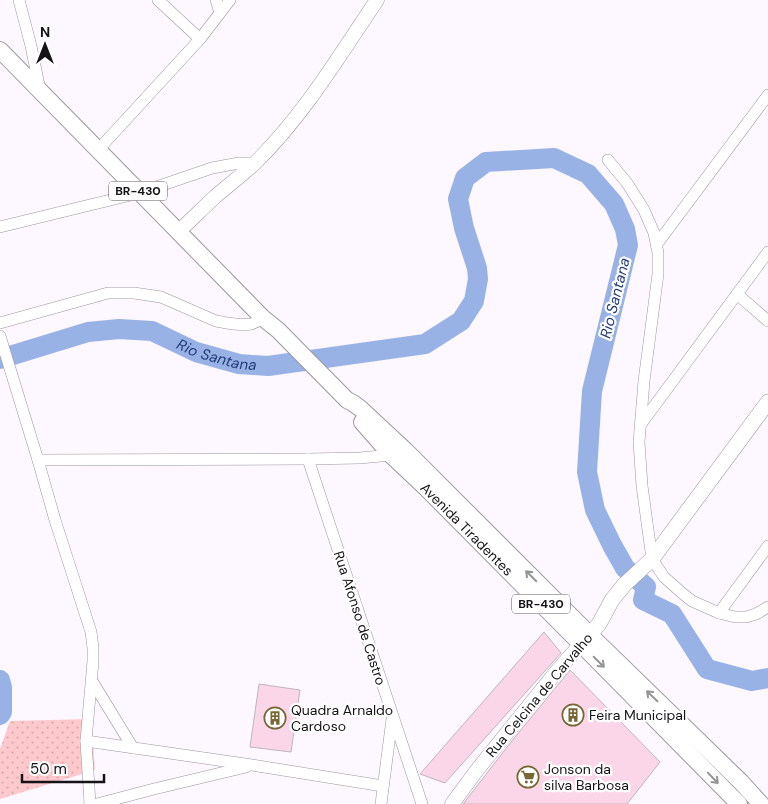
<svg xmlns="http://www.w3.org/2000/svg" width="768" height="804" viewBox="0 0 768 804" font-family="'DM Sans',sans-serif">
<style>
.grass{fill:url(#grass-dots)}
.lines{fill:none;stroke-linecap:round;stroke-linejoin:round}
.river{stroke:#98b2e6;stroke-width:20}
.building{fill:#fbd6e9;stroke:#bfb5ba}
.minor-casing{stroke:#9c969d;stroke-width:12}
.tertiary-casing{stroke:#9c969d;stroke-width:15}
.secondary-casing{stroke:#9c969d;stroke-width:16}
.primary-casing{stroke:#9c969d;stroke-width:18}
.minor{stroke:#fff;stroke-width:11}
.tertiary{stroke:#fff;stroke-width:14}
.secondary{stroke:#fff;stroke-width:15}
.primary{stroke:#fff;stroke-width:16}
.oneway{stroke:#969596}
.labels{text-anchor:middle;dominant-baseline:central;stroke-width:4.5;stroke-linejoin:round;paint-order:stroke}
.shield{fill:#fff;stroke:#5b5a5c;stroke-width:1}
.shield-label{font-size:12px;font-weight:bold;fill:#151316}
.street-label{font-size:14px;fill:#151316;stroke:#fff}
.poi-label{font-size:14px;fill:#151316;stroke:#fff;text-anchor:start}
.water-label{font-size:15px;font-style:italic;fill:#213c79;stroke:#fff}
</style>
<defs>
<pattern id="grass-dots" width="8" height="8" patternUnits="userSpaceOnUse" patternTransform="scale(1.25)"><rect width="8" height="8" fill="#fdc9cd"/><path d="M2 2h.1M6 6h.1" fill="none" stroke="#d8acaf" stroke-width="1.8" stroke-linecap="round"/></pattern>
</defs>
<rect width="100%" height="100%" fill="#fdf7ff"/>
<!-- grass -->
<path class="grass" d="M91,719L95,770L0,799V749L10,721Z"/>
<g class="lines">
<!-- river -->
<g class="river">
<path id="s1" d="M0,359L88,332L119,329L152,331L196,352L239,364L268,366L425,344L461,321L474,301L478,279L477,268L464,228L458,199L465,178L486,162L554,158L588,174L614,204L625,229L628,245L592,391L587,472L595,510L612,545L625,568L646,587L643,600L672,614L707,669L752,681L768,678"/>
<path d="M0,680L2,687V712L0,715"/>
</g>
</g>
<!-- building -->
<g class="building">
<path d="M544,632L561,653L445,783L420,774Z"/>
<path d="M570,670L660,762L627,804H463L511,742Z"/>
<path d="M259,684L300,690L291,752L250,747Z"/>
</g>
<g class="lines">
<!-- minor casing -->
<g class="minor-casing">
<g id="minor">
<path d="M19,0L31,46L40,90"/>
<path d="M158,0L200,39"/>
<path d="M220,13L230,0"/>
<path d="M98,150L200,39L220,13L216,0"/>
<path d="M608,160L627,183L644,210L654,233L658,253V274L644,381L639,442L642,486L652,559L664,577L682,593L692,601L719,613L735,617H746L756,614L768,607"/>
<path d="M0,227L139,193L212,168L239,163H255"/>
<path d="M657,244L768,95"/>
<path d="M737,294L768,321"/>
<path d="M0,323L108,293H134L161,297L216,321C227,323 240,326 251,324C255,323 260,320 263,318"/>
<path d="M0,336L38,460L55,520L91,632L93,648V661L86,741L90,804"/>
<path d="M641,424L768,252"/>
<path d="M308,459L422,804"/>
<path d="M38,460L308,459L360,458L391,455L396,454"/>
<path d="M719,613L768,546"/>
<path d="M92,681L133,748"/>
<path d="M86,741L252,765L383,786"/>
<path d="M97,804L154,789L246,767"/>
<path d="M381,804L392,719"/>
</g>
</g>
<!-- tertiary casing -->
<g class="tertiary-casing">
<g id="tertiary">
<path d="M178,232C191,220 204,207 217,195C230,184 243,174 255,163C304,115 339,56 377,0"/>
<path d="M452,804L477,770L557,671L581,644"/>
</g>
</g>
<!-- secondary casing -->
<g class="secondary-casing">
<path id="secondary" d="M582,643L599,624L612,600L624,585L652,559L768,402"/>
</g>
<!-- primary casing -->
<g class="primary-casing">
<g id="primary">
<path d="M0,50L263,318L278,330L347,400L353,403L361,409L405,450L590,635L741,782L761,804"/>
<path id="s2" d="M362,422L391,455L427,489L581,644L739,804"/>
</g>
</g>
<!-- minor -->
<use href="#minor" class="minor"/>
<!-- tertiary -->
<use href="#tertiary" class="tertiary"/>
<!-- secondary -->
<use href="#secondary" class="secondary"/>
<!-- primary -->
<use href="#primary" class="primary"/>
</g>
<!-- one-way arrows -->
<defs><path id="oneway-shaft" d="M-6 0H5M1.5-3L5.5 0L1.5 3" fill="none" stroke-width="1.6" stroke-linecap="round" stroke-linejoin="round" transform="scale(1.25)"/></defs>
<g class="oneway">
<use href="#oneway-shaft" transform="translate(531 576) rotate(-135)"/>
<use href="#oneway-shaft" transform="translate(599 662) rotate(45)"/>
<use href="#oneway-shaft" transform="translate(652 696) rotate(-136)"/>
<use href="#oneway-shaft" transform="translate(713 778) rotate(46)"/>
</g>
<!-- icons -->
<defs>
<g id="building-ring" transform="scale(1.125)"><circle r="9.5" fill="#fff" stroke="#766734" stroke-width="1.5"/><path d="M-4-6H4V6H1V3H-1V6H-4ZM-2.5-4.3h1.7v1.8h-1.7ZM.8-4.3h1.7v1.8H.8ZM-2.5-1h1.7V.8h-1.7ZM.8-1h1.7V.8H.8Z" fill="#766734"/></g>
<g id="supermarket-ring" transform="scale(1.125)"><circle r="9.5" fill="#fff" stroke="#766734" stroke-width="1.5"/><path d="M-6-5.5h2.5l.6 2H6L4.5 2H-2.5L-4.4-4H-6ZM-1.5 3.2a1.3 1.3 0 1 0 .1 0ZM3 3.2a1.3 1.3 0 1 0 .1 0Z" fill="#766734"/></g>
</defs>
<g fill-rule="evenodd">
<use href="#building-ring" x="573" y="715"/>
<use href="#building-ring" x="275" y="718"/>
<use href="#supermarket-ring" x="528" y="777"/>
</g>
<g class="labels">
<!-- shield labels -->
<g class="shield">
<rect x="109" y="181.5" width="58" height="19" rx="4"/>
<rect x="512" y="594.5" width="58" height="19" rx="4"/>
</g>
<g class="shield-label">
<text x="138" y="191">BR-430</text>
<text x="541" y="604">BR-430</text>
</g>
<!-- street labels -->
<g class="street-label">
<text stroke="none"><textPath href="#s2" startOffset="150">Avenida Tiradentes</textPath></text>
<text transform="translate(360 618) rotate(72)">Rua Afonso de Castro</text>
<text transform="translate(539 695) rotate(-50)">Rua Celcina de Carvalho</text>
</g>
<!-- poi labels -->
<g class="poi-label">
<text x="291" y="710">Quadra Arnaldo<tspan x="291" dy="16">Cardoso</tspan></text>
<text x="589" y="715">Feira Municipal</text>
<text x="544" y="769">Jonson da<tspan x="544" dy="16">silva Barbosa</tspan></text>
</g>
<!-- water labels -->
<g class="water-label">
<text transform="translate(615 298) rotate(-76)">Rio Santana</text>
<text stroke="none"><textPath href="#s1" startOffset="226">Rio Santana</textPath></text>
</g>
</g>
<!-- north arrow -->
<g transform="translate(45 45)" stroke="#ffffff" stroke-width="4" paint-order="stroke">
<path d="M0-4L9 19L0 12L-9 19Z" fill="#151316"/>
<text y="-8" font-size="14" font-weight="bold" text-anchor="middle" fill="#151316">N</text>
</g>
<!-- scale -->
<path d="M22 774v8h82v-8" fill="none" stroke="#151316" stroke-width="2.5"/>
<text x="30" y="774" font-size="15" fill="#151316" stroke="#ffffff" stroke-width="4" paint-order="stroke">50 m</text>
</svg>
